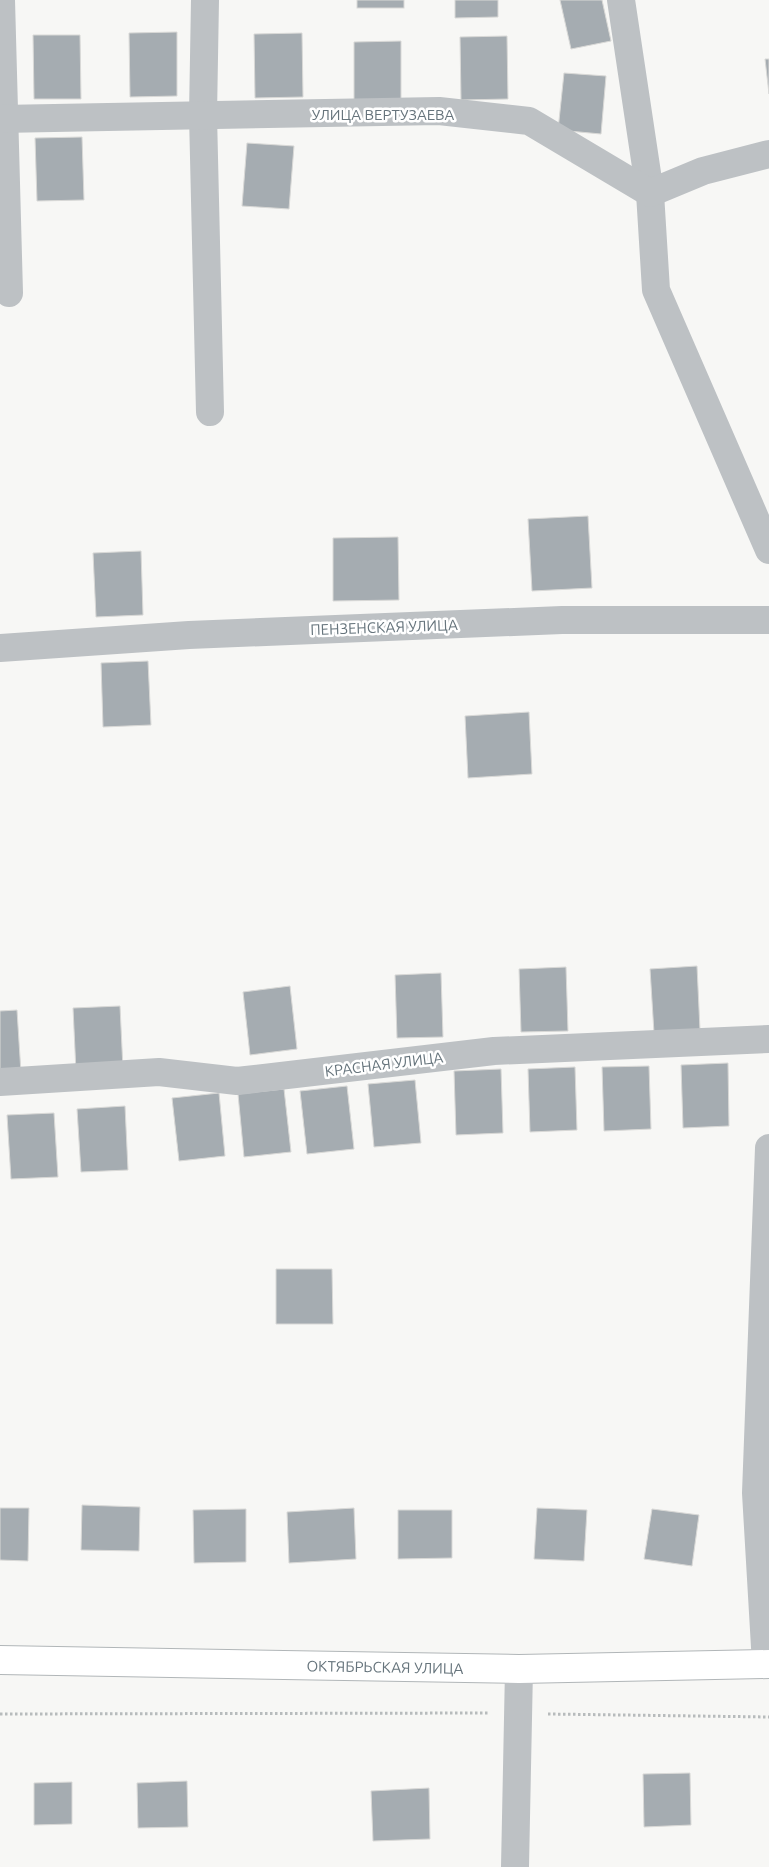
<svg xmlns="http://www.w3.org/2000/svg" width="769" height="1867" viewBox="0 0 769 1867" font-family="Ubuntu,sans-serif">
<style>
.building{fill:#a5acb1;stroke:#d9d9d7}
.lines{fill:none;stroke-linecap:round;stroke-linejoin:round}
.major-casing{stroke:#b1b6b8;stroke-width:30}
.path{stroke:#b7bbbc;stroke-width:3;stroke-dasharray:2.5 2.5;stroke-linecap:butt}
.minor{stroke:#bdc1c4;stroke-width:28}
.major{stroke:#fff;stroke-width:28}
.labels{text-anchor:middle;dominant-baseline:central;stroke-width:5;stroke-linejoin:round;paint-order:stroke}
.street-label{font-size:15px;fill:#66747c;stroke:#fff}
</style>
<rect width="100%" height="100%" fill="#f7f7f5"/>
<!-- building -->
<g class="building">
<rect x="357" y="0" width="47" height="8"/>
<path d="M455,0H498V17L455,18Z"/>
<path d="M560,0H602L611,41L571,49Z"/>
<path d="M177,32V96L130,97L129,33Z"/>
<path d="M302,33L303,97L255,98L254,34Z"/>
<path d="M33,35H80L81,99H34Z"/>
<path d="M507,36L508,99L461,100L460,37Z"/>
<path d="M401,41V105H354V42Z"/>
<path d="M765,59H769V94Z"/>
<path d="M564,73L606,76L601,134L558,130Z"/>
<path d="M82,137L84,200L37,201L35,138Z"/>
<path d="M247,143L294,146L289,209L242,206Z"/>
<path d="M588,516L592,588L532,591L528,519Z"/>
<path d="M398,537L399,600L333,601V538Z"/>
<path d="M141,551L143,615L96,617L93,553Z"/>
<path d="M148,661L151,725L103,727L101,663Z"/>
<path d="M529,712L532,774L468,778L465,716Z"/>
<path d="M697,966L700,1030L654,1033L650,969Z"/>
<path d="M566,967L568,1031L521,1032L519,969Z"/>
<path d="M441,973L443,1037L397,1038L395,975Z"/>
<path d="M290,986L297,1049L250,1055L243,992Z"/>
<path d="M120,1006L123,1069L76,1072L73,1008Z"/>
<path d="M17,1010L21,1073L0,1074V1011Z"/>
<path d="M728,1063L729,1126L683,1128L681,1065Z"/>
<path d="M649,1066L651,1129L604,1131L602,1067Z"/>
<path d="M575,1067L577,1130L530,1132L528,1069Z"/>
<path d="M501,1069L503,1133L456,1135L454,1071Z"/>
<path d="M415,1080L421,1143L374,1147L368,1084Z"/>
<path d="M347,1086L354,1149L307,1154L300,1091Z"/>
<path d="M284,1089L291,1152L244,1157L238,1094Z"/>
<path d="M219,1093L225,1156L179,1161L172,1098Z"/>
<path d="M125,1106L128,1170L81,1172L77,1109Z"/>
<path d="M54,1113L58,1177L11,1179L7,1115Z"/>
<path d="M276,1269H332L333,1324H276Z"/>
<path d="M82,1505L140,1507L139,1551L81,1550Z"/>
<path d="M0,1508H29L28,1561L0,1560Z"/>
<path d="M354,1508L356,1559L289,1563L287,1512Z"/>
<path d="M537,1508L587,1510L584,1561L534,1559Z"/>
<path d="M246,1509V1562L194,1563L193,1510Z"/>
<path d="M652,1509L699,1515L692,1566L644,1559Z"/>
<path d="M398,1510H452V1558L398,1559Z"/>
<path d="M690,1773L691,1825L644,1827L643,1774Z"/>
<path d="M187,1781L188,1827L138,1828L137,1783Z"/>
<path d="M72,1782V1824L34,1825V1783Z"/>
<path d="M429,1788L430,1839L373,1841L371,1791Z"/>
</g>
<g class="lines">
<!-- major casing -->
<g class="major-casing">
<path id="major" d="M0,1660L519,1669L769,1664"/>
</g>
<!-- path -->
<g class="path">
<path d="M0,1714L489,1713"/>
<path d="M548,1714L769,1717"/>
</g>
<!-- minor -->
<g class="minor">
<path d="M1,0L9,293"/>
<path d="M205,0L203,115L210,412"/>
<path d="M621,0L650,193L656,290L769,550"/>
<path d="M0,119L439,111L529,121L650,193L703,171L769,154"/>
<path d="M0,648L189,635L562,620H769"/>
<path d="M0,1082L159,1072L237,1081L494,1051L769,1039"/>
<path d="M766,1664L756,1493L769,1148"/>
<path d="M515,1867L519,1669"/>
</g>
<!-- major -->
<use href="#major" class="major"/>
</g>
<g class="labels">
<!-- street labels -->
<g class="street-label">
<text x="383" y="114">УЛИЦА ВЕРТУЗАЕВА</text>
<text transform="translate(384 627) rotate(-2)">ПЕНЗЕНСКАЯ УЛИЦА</text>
<text transform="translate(384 1064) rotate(-7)">КРАСНАЯ УЛИЦА</text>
<text transform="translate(385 1667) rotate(1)">ОКТЯБРЬСКАЯ УЛИЦА</text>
</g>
</g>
</svg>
